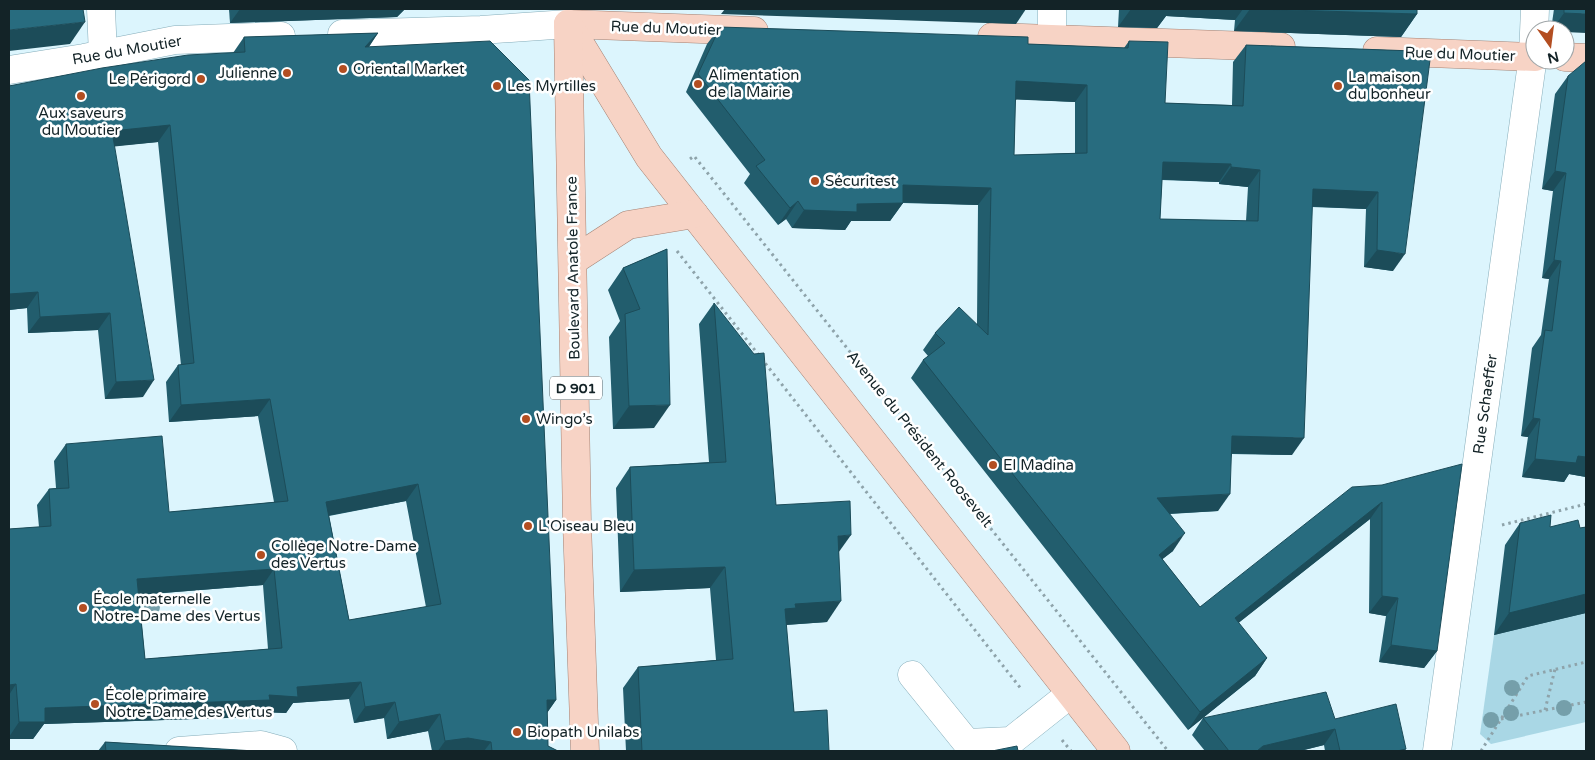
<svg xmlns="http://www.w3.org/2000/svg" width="1595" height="760" viewBox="0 0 1595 760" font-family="'Varela Round',sans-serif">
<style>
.green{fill:#a9d7e5}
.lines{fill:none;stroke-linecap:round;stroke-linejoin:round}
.minor-casing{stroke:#85adba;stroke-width:29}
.major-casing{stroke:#a48274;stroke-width:29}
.path{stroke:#8ea3aa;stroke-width:3;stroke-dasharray:2.5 4;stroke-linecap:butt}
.minor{stroke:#fff;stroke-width:28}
.major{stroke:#f7d3c5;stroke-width:28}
.tree{fill:#759faa}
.wall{fill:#225d6d;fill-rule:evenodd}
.shaded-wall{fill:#1c4c59}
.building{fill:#286c7f;stroke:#1c4c59;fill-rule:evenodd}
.poi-dot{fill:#b34e21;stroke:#fff;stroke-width:2}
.labels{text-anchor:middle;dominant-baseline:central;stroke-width:5;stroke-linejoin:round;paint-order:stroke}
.shield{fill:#fff;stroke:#5a6568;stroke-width:1}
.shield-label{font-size:14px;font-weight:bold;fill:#132327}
.street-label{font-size:15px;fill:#132327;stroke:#fff}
.poi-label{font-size:15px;fill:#132327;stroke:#fff;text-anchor:start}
</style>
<rect width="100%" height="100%" fill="#dcf5fd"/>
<!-- green -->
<path class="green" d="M1586,613V722L1491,744L1480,734L1494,635Z"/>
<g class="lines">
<!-- minor casing -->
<g class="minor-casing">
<g id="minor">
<path d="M101,9L103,55"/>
<path d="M342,34L481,30L568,24"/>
<path d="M1052,39V9"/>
<path d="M9,70L84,58L175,40L281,36"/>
<path d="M912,675L967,743L1011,741L1069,695"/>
<path d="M179,751L261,745L283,751"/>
<path d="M1437,751L1533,56L1535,9"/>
</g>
</g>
<!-- major casing -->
<g class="major-casing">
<g id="major">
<path d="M568,24L754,31"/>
<path d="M568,24L649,157L1116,751"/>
<path d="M568,25L577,523L585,751"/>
<path d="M992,37L1281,47"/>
<path d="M1377,51L1535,57"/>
<path d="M1565,57L1586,58"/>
<path d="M574,260L628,225L694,214"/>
</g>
</g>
<!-- path -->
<g class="path">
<path d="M690,159L694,156L1168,751"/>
<path d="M677,251L1022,690"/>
<path d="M1502,525L1586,504"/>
<path d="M1545,710L1555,669"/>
<path d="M1501,719L1586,702"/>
<path d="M1062,740L1071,751"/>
<path d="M1481,751L1528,676L1586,662"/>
</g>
<!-- minor -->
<use href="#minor" class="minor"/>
<!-- major -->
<use href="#major" class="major"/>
</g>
<!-- trees -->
<g class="tree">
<circle cx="152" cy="607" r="8"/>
<circle cx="1512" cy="688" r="8"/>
<circle cx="1564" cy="708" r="8"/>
<circle cx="1511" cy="713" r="8"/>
<circle cx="1491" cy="720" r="8"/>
</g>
<!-- wall -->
<g class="wall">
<path d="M229,9H405L397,17L230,23Z"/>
<path d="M1119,9H1417V14L1401,37L1234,31L1235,20L1166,16L1157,28L1118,27Z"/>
<path d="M1554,9H1586L1565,30H1551Z"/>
<path d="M720,27L1028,44L1124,48L1129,41L1165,103L1232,105L1233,62L1246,45L1414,51L1393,271L1364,267L1366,209L1312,207L1292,455L1232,454L1218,511L1170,514L1173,551L1162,559L1200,607L1382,485L1437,651L1424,668L1379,662L1386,616L1369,613L1370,519L1238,623L1267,658L1255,676L1188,730L911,378L923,360L928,356L923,350L935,333L977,324L978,205L903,203L890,221H851L845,230L792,228L786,219L778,225L744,183L750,174L686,92L707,44ZM1015,99L1075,102V153L1014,155ZM1162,180L1219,182V184L1248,187L1246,221L1160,219Z"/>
<path d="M378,33L369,47L556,700L547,713L548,746L558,751H432L428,731L387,739L384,718L354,723L349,699L293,703L286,713L261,712L258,717L44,724L33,739H9V529L39,527L37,505L49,489L56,488L54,461L66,444L169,512L274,502L258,416L169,422L166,382L178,365H181L158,142L114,146L143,397L105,399L98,330L28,333L27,308L9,310V86L233,53L244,37ZM406,501L426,607L349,620L329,516ZM263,585L268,649L145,659L139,595Z"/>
<path d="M1568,76L1586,477L1569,474L1564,482L1522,477L1528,437L1521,436L1532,348L1541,335L1549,279L1542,278L1553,191L1542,189L1555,94Z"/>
<path d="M667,249L654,428L613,429L609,337L620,321L608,290L623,268Z"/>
<path d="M714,303L776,505L839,553L827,622L786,625L794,712L829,751H626L623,688L638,667L716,660L710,588L620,592L616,488L630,467L709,462L699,324Z"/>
<path d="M1520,523L1550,527L1580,528L1586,527V613L1494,635L1505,545Z"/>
<path d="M1203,718L1335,719L1406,749L1404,751H1325L1324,745L1300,751H1205L1192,735Z"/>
<path d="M105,742L255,751H98Z"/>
</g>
<!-- shaded-wall -->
<g class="shaded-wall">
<path d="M240,9H405L397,17L230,23Z"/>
<path d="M725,9H1026L1016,24L721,14Z"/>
<path d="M1131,9H1243L1235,20L1166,16L1157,28L1118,27Z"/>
<path d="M1250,9L1417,14L1401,37L1234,31Z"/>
<path d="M1564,13L1586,14V33L1565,32V30H1552Z"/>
<path d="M85,22L70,44L9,51V30Z"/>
<path d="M378,33L367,49L365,47Z"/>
<path d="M1016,81L1087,85L1075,102L1003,99Z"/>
<path d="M170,125L158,142L100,148L112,131Z"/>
<path d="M1163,162L1231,164L1219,182L1151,179Z"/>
<path d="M1231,167L1260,170L1248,187L1219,184Z"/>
<path d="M1555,171L1566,173L1553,191L1542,189Z"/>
<path d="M903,185L991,188L978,205L891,202Z"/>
<path d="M1313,189L1378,192L1366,209L1301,206Z"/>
<path d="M798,201L786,219L778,225L790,208Z"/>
<path d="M903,203L890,221H851L845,230L792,228L804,210L857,204Z"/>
<path d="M1377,250L1405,254L1393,271L1364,267Z"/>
<path d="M1554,260L1561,261L1549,279L1542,278Z"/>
<path d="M38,292L27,308L9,310V294Z"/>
<path d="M110,313L98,330L28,333L40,317Z"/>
<path d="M154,380L143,397L105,399L116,382Z"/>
<path d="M270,399L258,416L169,422L181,405Z"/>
<path d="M670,405L654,428L613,429L629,406Z"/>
<path d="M1533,418L1540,419L1528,437L1521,436Z"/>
<path d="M1232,436L1304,438L1292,455L1220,453Z"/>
<path d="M1578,456L1586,457V477L1569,474L1564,482L1522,477L1535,459Z"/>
<path d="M418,484L406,501L315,518L326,502Z"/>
<path d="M1230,494L1218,511L1145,515L1157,498Z"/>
<path d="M1382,502L1370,519L1222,636L1235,618Z"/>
<path d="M1185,533L1173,551L1146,572L1159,555Z"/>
<path d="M851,535L836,556L838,536Z"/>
<path d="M725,567L710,588L620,592L634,570Z"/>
<path d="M274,569L263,585L125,596L137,579Z"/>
<path d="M1586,594V613L1494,635L1509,613Z"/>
<path d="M1382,596L1398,598L1386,616L1369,613Z"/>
<path d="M841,601L827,622L784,625L785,609L795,604Z"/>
<path d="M1391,645L1437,651L1424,668L1379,662Z"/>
<path d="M1267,658L1255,676L1188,730L1200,712Z"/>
<path d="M361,682L349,699L293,703L286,713L261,712L258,717L44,724L33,739H9V737L19,722L45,708L269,695L297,687Z"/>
<path d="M16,684L9,695V685Z"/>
<path d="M547,700H556L544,717Z"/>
<path d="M395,702L384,718L354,723L365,707Z"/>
<path d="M440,714L428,731L387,739L399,722Z"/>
<path d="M1335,729L1324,745L1300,751H1257L1263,746Z"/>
<path d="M468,738L491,742L484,751H438L445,741Z"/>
</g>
<!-- building -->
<g class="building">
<path d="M9,9H83L85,22L9,30Z"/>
<path d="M1256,9H1417V14Z"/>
<path d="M1564,9H1586V14L1564,13Z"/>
<path d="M720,27L1028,37V44L1128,48L1129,41L1168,42L1165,103L1243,106L1246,45L1414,51V59L1430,60L1405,254L1377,250L1378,192L1313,189L1304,438L1232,436L1230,494L1157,498L1185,533L1159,555L1200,607L1352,487L1382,485L1462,464L1437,651L1391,645L1398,598L1382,596V502L1235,618L1267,658L1200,712L923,360L945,343L935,333L959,307L988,335L991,188L903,185V203L857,204V212L804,210L798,201L790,208L756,166L765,160L698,74ZM1016,81L1087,85V153L1014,155ZM1163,162L1231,164V167L1260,170L1258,221L1160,219Z"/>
<path d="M378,33L365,47L490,41L529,80L556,700H547L548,746L558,751H492L491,742L468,738L445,741L440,714L399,722L395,702L365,707L361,682L297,687L298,697L269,695L270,700L45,708V722H19L16,684L9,685V529L51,526L49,489L69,488L66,444L162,436L169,512L288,501L270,399L181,405L178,365L194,363L170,125L112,131L154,380L116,382L110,313L40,317L38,292L9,294V86L102,68L188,55L245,52L244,37ZM418,484L441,604L349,620L326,502ZM274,569L282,648L145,659L137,579Z"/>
<path d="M1586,61V457L1578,456L1576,463L1535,459L1540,419L1533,418L1545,330L1552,331L1561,261L1554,260L1566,173L1555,171L1568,76Z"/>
<path d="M667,249L670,405L629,406L625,314L640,309L623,268Z"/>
<path d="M714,303L754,354L764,353L776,505L850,501L851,535L838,536L841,601L795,604L796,608L785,609L794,712L827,710L829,751H642L638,667L733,659L725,567L634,570L630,467L726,462Z"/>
<path d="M1551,515L1550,527L1578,520L1580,528L1586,527V594L1509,613L1520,523Z"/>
<path d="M1326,692L1335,719L1396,704L1406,749L1397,751H1340L1335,729L1263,746L1257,751H1229L1203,718Z"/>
<path d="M105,742L255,751H106Z"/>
<path d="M1017,746L1018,751H992Z"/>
</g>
<!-- markers -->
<g class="poi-dot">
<circle cx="343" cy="69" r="5"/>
<circle cx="287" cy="73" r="5"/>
<circle cx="201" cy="79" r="5"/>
<circle cx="698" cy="84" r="5"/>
<circle cx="497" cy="86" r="5"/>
<circle cx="1338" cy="86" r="5"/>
<circle cx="81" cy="96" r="5"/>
<circle cx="815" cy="181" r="5"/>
<circle cx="526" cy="419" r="5"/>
<circle cx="993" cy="465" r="5"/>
<circle cx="528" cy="526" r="5"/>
<circle cx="261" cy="555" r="5"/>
<circle cx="83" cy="608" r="5"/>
<circle cx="95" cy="704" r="5"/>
<circle cx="517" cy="732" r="5"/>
</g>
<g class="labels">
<!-- shield labels -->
<rect class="shield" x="550" y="376.5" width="52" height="23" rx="4"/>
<g class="shield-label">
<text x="576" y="388">D 901</text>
</g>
<!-- street labels -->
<g class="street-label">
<text transform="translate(666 28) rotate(2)">Rue du Moutier</text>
<text transform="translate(127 50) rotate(-10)">Rue du Moutier</text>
<text transform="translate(1460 54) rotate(2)">Rue du Moutier</text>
<text transform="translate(573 268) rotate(-91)">Boulevard Anatole France</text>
<text transform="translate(1485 404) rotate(-82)">Rue Schaeffer</text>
<text transform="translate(920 439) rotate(51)">Avenue du Président Roosevelt</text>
</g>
<!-- poi labels -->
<g class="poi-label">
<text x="353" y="69">Oriental Market</text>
<text x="277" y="73" text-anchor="end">Julienne</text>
<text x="708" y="75">Alimentation<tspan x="708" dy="17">de la Mairie</tspan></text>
<text x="1348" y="77">La maison<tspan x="1348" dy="17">du bonheur</tspan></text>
<text x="191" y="79" text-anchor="end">Le Périgord</text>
<text x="507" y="86">Les Myrtilles</text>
<text x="81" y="113" text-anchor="middle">Aux saveurs<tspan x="81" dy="17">du Moutier</tspan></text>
<text x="825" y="181">Sécuritest</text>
<text x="536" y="419">Wingo’s</text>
<text x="1003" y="465">El Madina</text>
<text x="538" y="526">L'Oiseau Bleu</text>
<text x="271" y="546">Collège Notre-Dame<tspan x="271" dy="17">des Vertus</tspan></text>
<text x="93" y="599">École maternelle<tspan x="93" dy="17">Notre-Dame des Vertus</tspan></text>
<text x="105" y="695">École primaire<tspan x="105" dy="17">Notre-Dame des Vertus</tspan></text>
<text x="527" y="732">Biopath Unilabs</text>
</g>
</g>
<!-- border -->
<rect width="1595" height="760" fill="none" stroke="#132327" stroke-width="20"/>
<!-- north arrow -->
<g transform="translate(1550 45) rotate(166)"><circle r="24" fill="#ffffff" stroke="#a1a7a9"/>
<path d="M0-4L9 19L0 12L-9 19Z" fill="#b34e21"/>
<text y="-8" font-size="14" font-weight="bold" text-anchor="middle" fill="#132327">N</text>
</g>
</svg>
